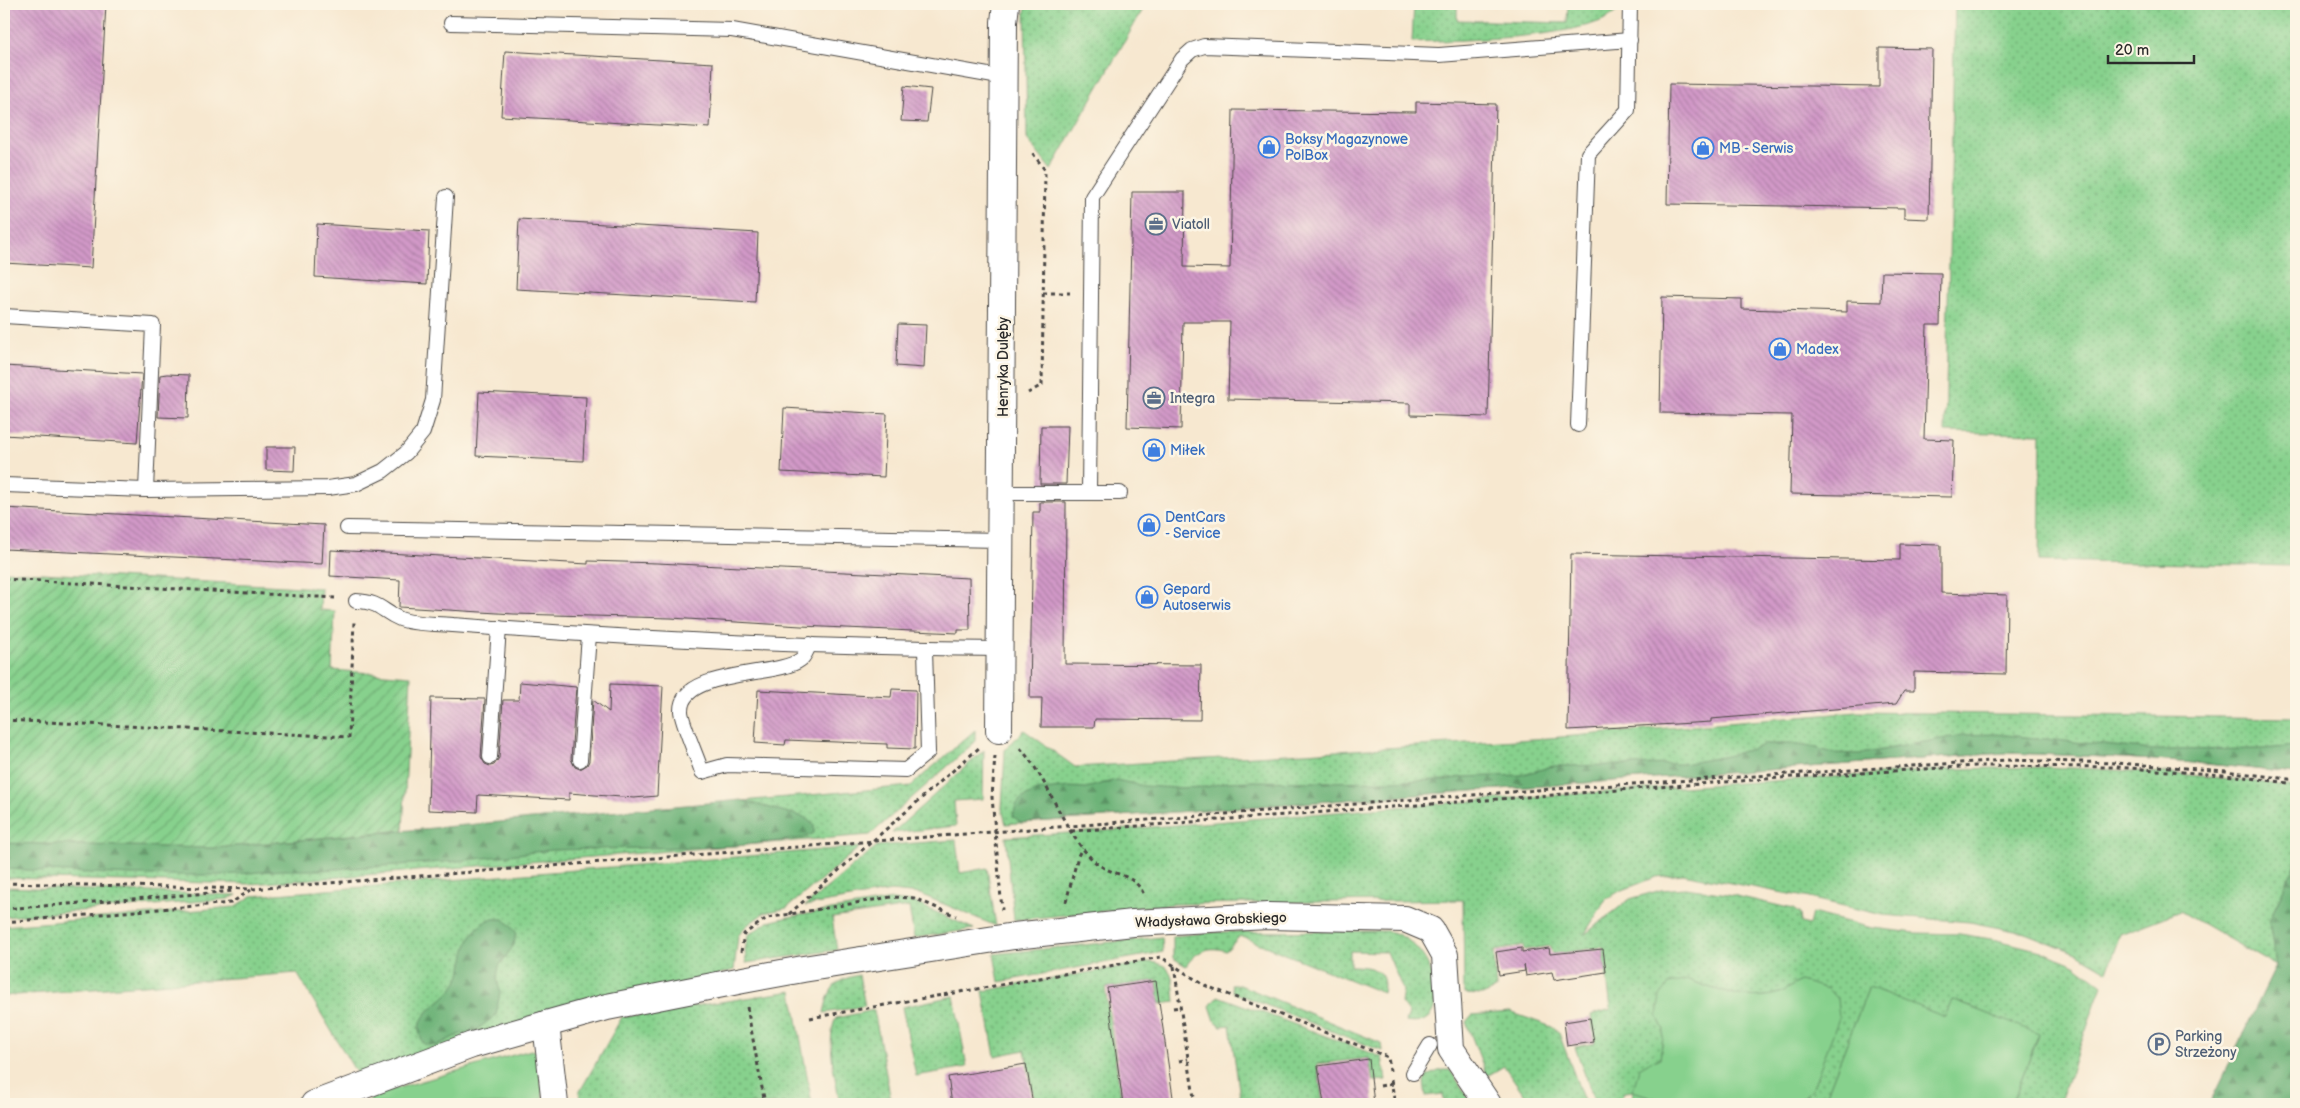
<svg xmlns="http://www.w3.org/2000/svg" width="2300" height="1108" viewBox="0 0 2300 1108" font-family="'Balsamiq Sans',sans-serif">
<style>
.grass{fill:url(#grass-dots);stroke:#597e5c}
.forest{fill:url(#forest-firs);stroke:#4c6f52}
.park{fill:#87d18d;stroke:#597e5c}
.garden{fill:url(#garden-furrows);stroke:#597e5c}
.building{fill:url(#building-back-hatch)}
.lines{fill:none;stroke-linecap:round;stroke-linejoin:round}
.lane-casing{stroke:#4a4744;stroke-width:16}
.street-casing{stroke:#4a4744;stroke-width:28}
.path{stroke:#4a4744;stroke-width:3;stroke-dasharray:4 4;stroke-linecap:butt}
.lane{stroke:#fff;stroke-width:14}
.street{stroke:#fff;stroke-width:26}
.labels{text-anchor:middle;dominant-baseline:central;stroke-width:5;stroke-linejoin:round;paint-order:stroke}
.shop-label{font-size:14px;fill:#366cbe;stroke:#fcf5e5;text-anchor:start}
.service-label{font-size:14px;fill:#4e5e75;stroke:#fcf5e5;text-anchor:start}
.street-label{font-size:14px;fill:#2b2b2b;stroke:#fcf5e5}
</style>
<defs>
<pattern id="grass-dots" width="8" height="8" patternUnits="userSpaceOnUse" patternTransform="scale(1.25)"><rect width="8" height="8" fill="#87d18d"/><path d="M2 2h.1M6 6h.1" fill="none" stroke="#6faa73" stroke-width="1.8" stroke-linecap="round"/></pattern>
<pattern id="forest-firs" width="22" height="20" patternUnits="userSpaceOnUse" patternTransform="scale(1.25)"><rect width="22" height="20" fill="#6db378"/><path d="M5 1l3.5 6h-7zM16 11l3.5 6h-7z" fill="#5a9263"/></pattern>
<pattern id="garden-furrows" width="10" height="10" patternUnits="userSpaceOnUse" patternTransform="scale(1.25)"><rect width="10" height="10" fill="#87d18d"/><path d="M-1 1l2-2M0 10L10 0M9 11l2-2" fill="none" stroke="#6faa73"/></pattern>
<pattern id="building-back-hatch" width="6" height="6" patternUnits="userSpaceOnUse" patternTransform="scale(1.25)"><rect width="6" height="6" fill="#d299c8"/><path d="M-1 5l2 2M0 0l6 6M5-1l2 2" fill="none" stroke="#ab7da3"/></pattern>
</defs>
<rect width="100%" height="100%" fill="#fcf5e5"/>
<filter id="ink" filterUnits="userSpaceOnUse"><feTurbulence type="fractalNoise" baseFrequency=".02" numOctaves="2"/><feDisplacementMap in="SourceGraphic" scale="10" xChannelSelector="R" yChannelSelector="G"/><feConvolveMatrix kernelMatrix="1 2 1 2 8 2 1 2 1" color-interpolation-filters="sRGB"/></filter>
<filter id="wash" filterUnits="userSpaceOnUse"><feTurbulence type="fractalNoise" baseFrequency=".0096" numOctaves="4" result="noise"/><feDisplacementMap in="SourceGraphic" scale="20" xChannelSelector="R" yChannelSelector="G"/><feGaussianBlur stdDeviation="1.12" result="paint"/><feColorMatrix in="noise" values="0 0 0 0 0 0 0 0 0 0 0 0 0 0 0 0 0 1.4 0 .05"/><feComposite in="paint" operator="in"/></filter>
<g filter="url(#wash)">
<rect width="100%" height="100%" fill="#f7e8d0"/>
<!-- grass -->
<g class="grass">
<path d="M1027,4H1146L1051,170L1027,139L1025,12Z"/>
<path d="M1414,4H1457V20L1567,23L1568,4H1621C1612,40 1446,40 1412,42Z"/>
<path d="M1955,4H2296V566L2039,561L2041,434L1945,432Z"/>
<path d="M1857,712L2296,718V774C2199,761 2103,756 2005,753L1006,824L1002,809L1005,750L1024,730L1075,767L1549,738Z"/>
<path d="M975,730V742L870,835L251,884L4,878V843L213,848L911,786Z"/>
<path d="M984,750L983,799L954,801L956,826L892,833Z"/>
<path d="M2046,767C2130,770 2213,775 2296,787V864L2269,921L2276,966L2180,911L2120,934L2107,971L2076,953L2025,933L1970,922L1883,915L1805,897L1683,874L1656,877L1620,891L1606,899L1584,935L1630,899L1661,890L1685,888L1728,894L1793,909L1800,914L1801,923L1809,925L1812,913L1872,928L1916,933L1960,934L1997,940L2041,951L2075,965L2102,985L2059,1104H2012L2039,1035L1953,1000L1946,1018L1869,987L1823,1104H1790L1805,1097L1800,981C1793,985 1786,990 1779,993C1750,1003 1716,990 1688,980L1657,1016L1664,1030L1660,1059L1651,1061L1634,1090L1673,1104H1632L1633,1091L1624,1092L1618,1104H1601L1594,1100L1575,1047L1595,1043L1591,1015L1611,1009L1603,947L1552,954L1550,946L1524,950L1523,946L1494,951L1496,989L1482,995L1464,994L1463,900L1175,904L1014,920L1006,837L1116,830L1497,799L1955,769Z"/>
<path d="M956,840L960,873L987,868L996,926L920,894L891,891L805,906L877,846Z"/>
<path d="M860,847L787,908L764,913L746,926L738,936L734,970L360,1079L297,973L4,996V926L235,907L252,896Z"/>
<path d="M4,887L237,895L228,899L4,917Z"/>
<path d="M892,900L913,902L974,929L914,938L909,907L832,918L837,950L746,963L745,950L748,935L768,922L789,917Z"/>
<path d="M1388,931C1439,942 1456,1032 1406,1022L1409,1014L1401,1003L1403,990L1387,952L1350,951V966C1371,966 1388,969 1383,993L1240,936L1226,951C1209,945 1196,951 1186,966L1173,958V936L1219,932Z"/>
<path d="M1162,937L1163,952L999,982L994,954Z"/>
<path d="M1149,962C1175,963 1173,981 1175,1002L1160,1004L1157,980L1105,988L1122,1104H1035L1025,1050L995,1056L983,991Z"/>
<path d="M859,975L865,1006L824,1013C829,988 834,980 859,975Z"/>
<path d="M1231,985H1240L1381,1043L1382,1051L1233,992Z"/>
<path d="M792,991L812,1104H582L579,1093L622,1017Z"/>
<path d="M954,996L967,1067L916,1076L902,1007Z"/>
<path d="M1218,996L1382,1057L1386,1080L1373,1081L1369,1058L1317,1064L1323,1104H1241L1230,1025L1221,1026L1215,1021L1210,1006Z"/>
<path d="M874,1010L891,1100L881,1102V1104H840C836,1081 825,1039 836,1018Z"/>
<path d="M1510,1012L1552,1027L1559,1033L1585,1104H1531L1504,1066L1487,1076L1466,1022L1472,1015Z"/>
<path d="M1441,1070H1450L1473,1104H1445L1443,1094L1426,1096L1424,1082L1426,1076Z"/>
</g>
<!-- forest -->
<g class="forest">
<path d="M1996,734L2154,750L2262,749L2296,746V774C2199,761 2103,756 2005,753L1021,823L1013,816L1016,805L1021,799L1036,791L1069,787L1086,788L1116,780L1144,786L1176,788L1206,787L1226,782L1252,781L1318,782L1444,780L1462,777L1521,775L1553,766L1683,764L1727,756L1768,744H1792L1813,747L1833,753L1860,754L1962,735Z"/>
<path d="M741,800L804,817L814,825V833L804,838L737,846L552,850L458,861L321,870H283L225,875H132L4,869V843L213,848Z"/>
<path d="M2295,864L2296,1104H2209L2276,966L2269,921Z"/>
<path d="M490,919H504L516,932L514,945L499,966L497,978L500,992L496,1015L478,1029L458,1035L436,1046L424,1044C420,1037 417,1030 421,1022C428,1005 448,999 457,982C468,959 461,934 490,919Z"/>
</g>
<!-- park -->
<g class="park">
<path d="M1688,980C1716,990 1750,1003 1779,993C1786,990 1793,985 1800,981L1828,989L1837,999L1839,1018L1813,1087L1805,1097L1790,1104H1673L1633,1091L1639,1068L1651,1061L1660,1059L1664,1030L1657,1016L1660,996L1669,984Z"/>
<path d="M1869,987L1945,1017L1952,1000L2039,1034L2012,1104H1823Z"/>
<path d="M531,1050L538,1052L544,1104H368L373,1095Z"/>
</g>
<!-- garden -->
<path class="garden" d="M4,571L321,588L320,610L335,611L332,670L411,676L403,830L213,848L4,843Z"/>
<g id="blocks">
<!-- building -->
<g class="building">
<path d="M4,4H106L91,268L4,263Z"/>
<path d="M1879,48L1932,49L1929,219L1904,218V208L1667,204L1669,84L1879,87Z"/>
<path d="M505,51L713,63L710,128L501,116Z"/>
<path d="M904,86L931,89L927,122L901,121Z"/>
<path d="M1416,102L1496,104L1488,417L1410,415V403L1228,399L1230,322H1183L1181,429L1127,427L1132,192H1185L1184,267L1230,268L1233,110L1416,112Z"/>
<path d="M519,219L758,233L755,302L516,289Z"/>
<path d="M317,224L429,231L427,284L315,277Z"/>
<path d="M1882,272L1941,273L1940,325H1927L1924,439L1954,440L1952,497L1790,494L1792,415L1660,413L1662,297L1742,299V309L1847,312V301L1881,302Z"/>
<path d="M898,324L926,325L924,368L896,366Z"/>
<path d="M4,366L142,374L137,443L4,435Z"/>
<path d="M167,374L189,375L188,418L158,417L160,375Z"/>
<path d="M479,392L586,397L583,461L476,456Z"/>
<path d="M784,408L887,414L884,477L781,472Z"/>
<path d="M1041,426H1068L1066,484H1040Z"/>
<path d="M266,447H295L294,471L266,470Z"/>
<path d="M1040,502H1066L1065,664L1201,665L1200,720L1095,719L1094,727H1041L1042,698H1030L1033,512H1040Z"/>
<path d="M4,508L324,525L322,564L4,549Z"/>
<path d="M1900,544L1941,545V593L2007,595L2006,674L1914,672V691H1904L1896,704L1711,719V722L1568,730L1571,554L1900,560Z"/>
<path d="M331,550L588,564V561L657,563L969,578L970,630H958V633L801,626L671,618L514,614L399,607L400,580L330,576Z"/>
<path d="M520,682L576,687L571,759L575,767L580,769L587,765L589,761L593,700L609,712L610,684L663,686L657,796L634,798L569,793V800L478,795L477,812L428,810L431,698L485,699L481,757L485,764L490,766L494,765L499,758L503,700H519Z"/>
<path d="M892,689L916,690L915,749L887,748V744L786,740L785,745L755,743L758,690L891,697Z"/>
<path d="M1522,948V952L1549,948L1550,954L1603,949L1606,972L1554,980L1552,972L1526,976L1524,964L1525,971L1499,975L1496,952Z"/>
<path d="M1156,981L1174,1104H1123L1107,988Z"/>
<path d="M1590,1018L1594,1042L1567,1046L1564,1022Z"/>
<path d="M1369,1059L1374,1104H1324L1318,1066Z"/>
<path d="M1026,1064L1033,1104H952L948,1077Z"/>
</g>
</g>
</g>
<g filter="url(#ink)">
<use href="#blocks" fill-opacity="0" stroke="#4a4744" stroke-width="1"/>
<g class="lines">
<!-- lane casing -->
<g class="lane-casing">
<g id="lane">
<path d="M451,23L732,30L1005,78"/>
<path d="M4,316L153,325L146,490"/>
<path d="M1578,425L1588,154L1628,110L1630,4"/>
<path d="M4,485L146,490L328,488L356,484L383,471L406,453L423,432L433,400L446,197"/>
<path d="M1002,493H1120"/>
<path d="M1089,493L1092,197L1182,59L1192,50L1204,46L1439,55L1630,40"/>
<path d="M347,528L1001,540"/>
<path d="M356,601C381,602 381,611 400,619C415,625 436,623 453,625C635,639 818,648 1001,649"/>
<path d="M810,644C807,649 805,657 800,660C778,677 680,669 681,711C681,721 698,759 702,772L727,765L906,770L928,752L925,649"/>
<path d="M490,757L499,628"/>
<path d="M580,760L589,635"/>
<path d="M1413,1073L1430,1045"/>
</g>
</g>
<!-- street casing -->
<g class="street-casing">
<g id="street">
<path d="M999,730L1004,22L1006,4"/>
<path d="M546,1024L555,1104"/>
<path d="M314,1104L472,1045L546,1024L607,1007L743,980L803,969L1014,936L1133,923L1268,916L1405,919L1431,930L1445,955L1451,1049L1488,1104"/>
</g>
</g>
<!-- path -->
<g class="path">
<path d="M1043,293H1070"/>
<path d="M1028,393L1042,385L1045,170L1031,151"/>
<path d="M4,579L335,598"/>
<path d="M4,720L349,737L354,621"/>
<path d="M1020,748C1050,781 1061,828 1092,859C1109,877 1134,871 1144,895"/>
<path d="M995,756L992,797L1002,910"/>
<path d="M1071,831L1793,777L1976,766L2116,767L2236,776L2296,784"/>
<path d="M4,883L252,889L1537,790L2006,760L2116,763L2226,771L2296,780"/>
<path d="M1066,902L1078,856L1082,848"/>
<path d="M4,909L235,891"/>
<path d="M789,914L980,747"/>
<path d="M4,922L231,903L251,890"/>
<path d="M741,952L744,934L767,918L891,897L914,898L956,916"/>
<path d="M1174,966L1195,1104"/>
<path d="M747,1007L765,1104"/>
<path d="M1173,1008L1180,1007"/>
<path d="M810,1018L1161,957L1204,985L1388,1057L1390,1071"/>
<path d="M1179,1061L1188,1059"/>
<path d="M1391,1080L1395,1104"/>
<path d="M1380,1086L1392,1084"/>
</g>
<!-- lane -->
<use href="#lane" class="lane"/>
<!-- street -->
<use href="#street" class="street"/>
</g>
</g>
<!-- icons -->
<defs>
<g id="shop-ring" transform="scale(1.125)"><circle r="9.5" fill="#fcf5e5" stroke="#3f7fe0" stroke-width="1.5"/><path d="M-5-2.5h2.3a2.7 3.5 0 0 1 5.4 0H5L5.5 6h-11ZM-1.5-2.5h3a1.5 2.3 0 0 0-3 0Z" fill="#3f7fe0"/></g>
<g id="office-ring" transform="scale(1.125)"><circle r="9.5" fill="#fcf5e5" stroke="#5c6f8a" stroke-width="1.5"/><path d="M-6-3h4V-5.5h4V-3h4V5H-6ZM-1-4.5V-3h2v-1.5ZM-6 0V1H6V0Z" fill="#5c6f8a"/></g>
<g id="parking-ring" transform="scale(1.125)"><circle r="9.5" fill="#fcf5e5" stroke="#5c6f8a" stroke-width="1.5"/><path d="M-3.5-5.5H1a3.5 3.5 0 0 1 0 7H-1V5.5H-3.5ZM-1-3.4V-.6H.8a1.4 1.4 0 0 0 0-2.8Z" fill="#5c6f8a"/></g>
</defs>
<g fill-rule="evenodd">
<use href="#shop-ring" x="1269" y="147"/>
<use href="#shop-ring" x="1703" y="148"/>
<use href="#office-ring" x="1156" y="224"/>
<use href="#shop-ring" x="1780" y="349"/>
<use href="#office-ring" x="1154" y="398"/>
<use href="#shop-ring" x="1154" y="450"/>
<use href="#shop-ring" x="1149" y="525"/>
<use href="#shop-ring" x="1147" y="597"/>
<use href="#parking-ring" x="2159" y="1044"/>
</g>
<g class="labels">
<!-- shop labels -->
<g class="shop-label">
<text x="1285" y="139">Boksy Magazynowe<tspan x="1285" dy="16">PolBox</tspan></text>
<text x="1719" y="148">MB - Serwis</text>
<text x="1796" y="349">Madex</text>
<text x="1170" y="450">Miłek</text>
<text x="1165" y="517">DentCars<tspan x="1165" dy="16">- Service</tspan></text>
<text x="1163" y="589">Gepard<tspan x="1163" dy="16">Autoserwis</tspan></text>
</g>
<!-- service labels -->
<g class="service-label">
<text x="1172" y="224">Viatoll</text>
<text x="1170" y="398">Integra</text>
<text x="2175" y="1036">Parking<tspan x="2175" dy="16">Strzeżony</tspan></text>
</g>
<!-- street labels -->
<g class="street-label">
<text transform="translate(1003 367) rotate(-90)">Henryka Dulęby</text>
<text transform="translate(1211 920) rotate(-2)">Władysława Grabskiego</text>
</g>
</g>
<!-- margin -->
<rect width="2300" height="1108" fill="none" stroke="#fcf5e5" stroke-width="20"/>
<!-- scale -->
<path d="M2108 55v8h86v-8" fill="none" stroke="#2b2b2b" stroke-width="2.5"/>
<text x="2115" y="55" font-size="15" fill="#2b2b2b" stroke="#fcf5e5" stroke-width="4" paint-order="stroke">20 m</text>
</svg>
